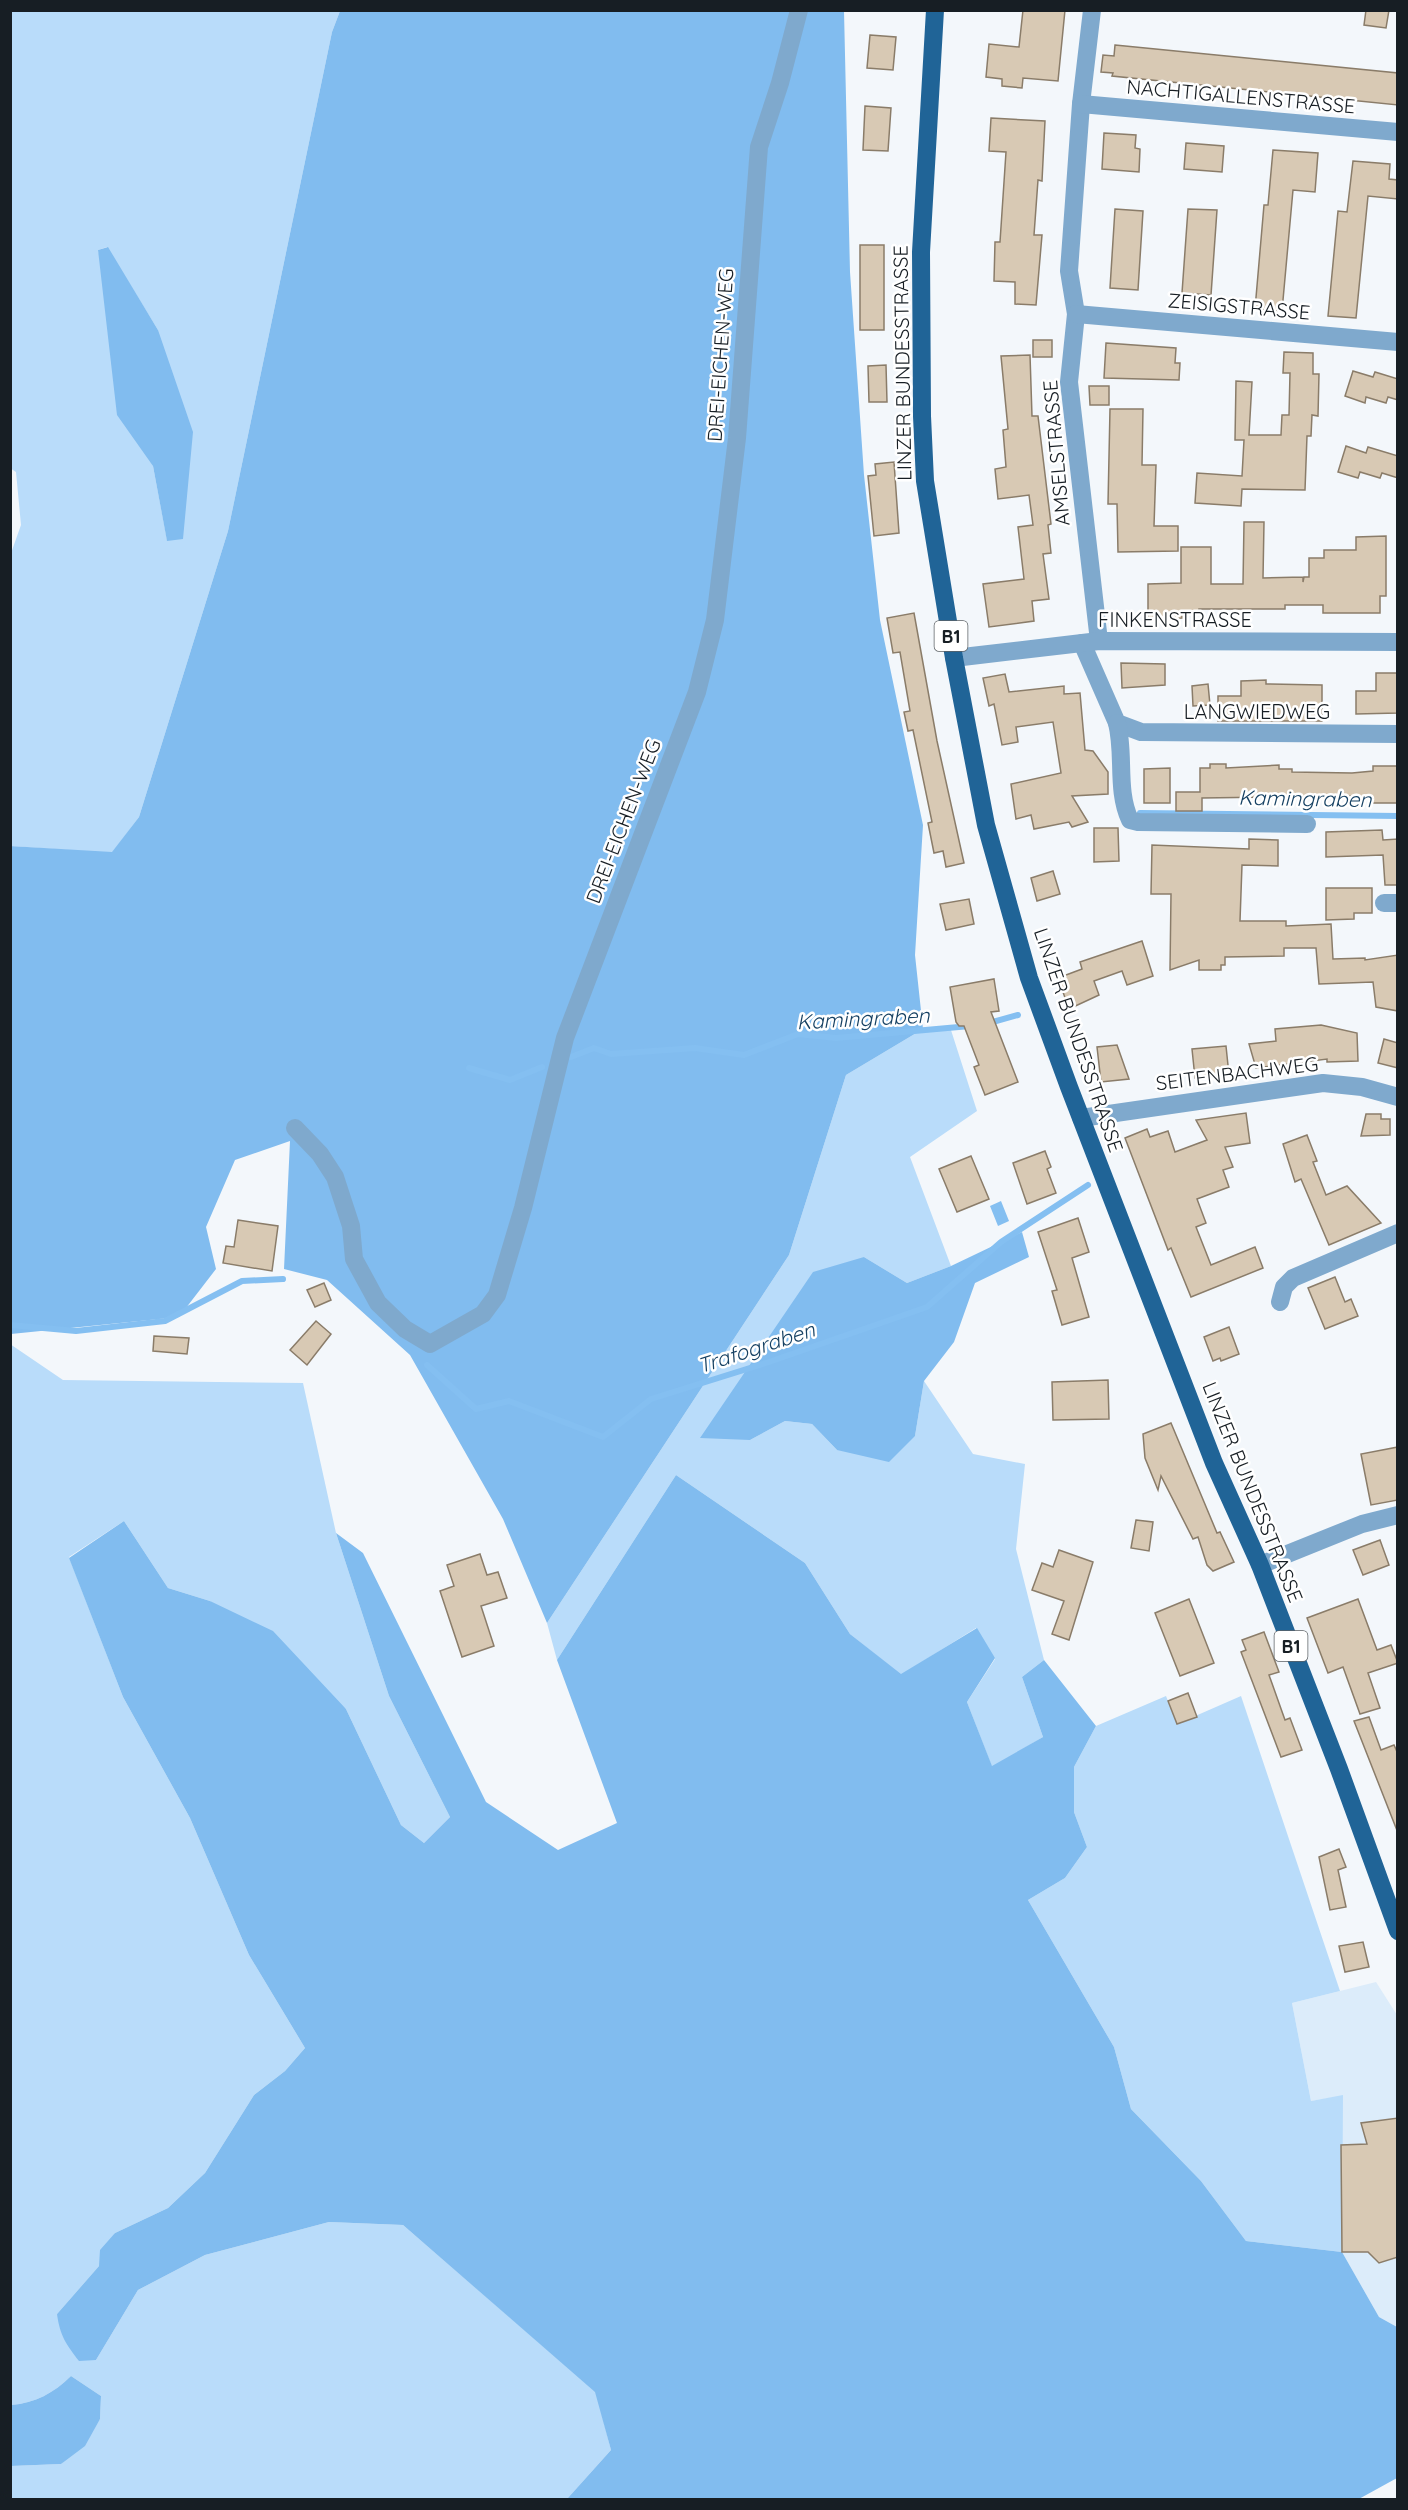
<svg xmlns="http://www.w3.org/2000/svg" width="1408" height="2510" viewBox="0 0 1408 2510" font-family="Quicksand,sans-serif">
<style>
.built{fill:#dcecfa}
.green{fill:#b9dcfa;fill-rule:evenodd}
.forest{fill:#81bcef}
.water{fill:#84bff1}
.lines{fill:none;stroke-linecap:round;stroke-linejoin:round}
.stream{stroke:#84bff1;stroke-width:6}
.building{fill:#d8c9b4;stroke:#8a7c69;stroke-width:1.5}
.minor{stroke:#7fa9cd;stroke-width:18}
.major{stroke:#206497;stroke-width:18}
.labels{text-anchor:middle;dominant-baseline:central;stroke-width:5;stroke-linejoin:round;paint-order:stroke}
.shield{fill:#fff;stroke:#5d6266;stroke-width:1.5}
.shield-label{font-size:18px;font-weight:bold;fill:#171e24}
.street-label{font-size:20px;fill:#171e24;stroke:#fff}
.water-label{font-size:21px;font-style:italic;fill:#164163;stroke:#fff}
</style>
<rect width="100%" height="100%" fill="#f3f7fb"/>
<!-- built -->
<path class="built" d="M1376,1982L1397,2015V2327L1379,2317L1342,2252V2096L1311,2101L1292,2003Z"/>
<!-- green -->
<g class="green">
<path d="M10,11H340L332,32L228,531L139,817L112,853L11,846L10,556L21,525L16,472L10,468ZM107,247L158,330L167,540L153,466L98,250Z"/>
<path d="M950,1027L977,1111L910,1157L951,1266L907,1283L864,1257L750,1440L785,1421L812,1424L837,1450L915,1436L924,1381L973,1454L1025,1464L1016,1549L1044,1660L1022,1677L1043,1737L992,1767L967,1702L995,1659L976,1628L901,1675L850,1634L805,1563L676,1475L557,1660L547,1623L789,1255L846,1075L923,1029Z"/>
<path d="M10,1344L63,1380L303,1383L336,1533L389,1696L450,1817L424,1843L401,1825L346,1709L210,1601L168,1588L124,1521L69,1557L123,1697L190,1818L249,1955L305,2048L285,2071L254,2095L205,2173L168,2208L115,2233L99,2266L57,2314L96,2360L138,2290L205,2255L329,2222L403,2225L596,2392L611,2450L567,2499H11V2466L61,2464L100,2419L101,2396L71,2376C54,2393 35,2403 11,2405Z"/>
<path d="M1166,1696L1177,1724L1241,1696L1340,1991L1292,2003L1311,2101L1343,2095L1342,2252L1246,2241L1201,2181L1131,2109L1114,2047L1028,1900L1065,1878L1087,1847L1074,1812V1767L1096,1726Z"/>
</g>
<!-- forest -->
<g class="forest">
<path d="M340,11H844L850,272L864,475L880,620L923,825L915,955L923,1029L846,1075L789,1255L547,1623L503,1519L410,1355L327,1280L284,1269L290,1141L235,1160L206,1227L216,1269L179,1317L11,1334L10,846L112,852L139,817L228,531L332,32Z"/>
<path d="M108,247L158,330L193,432L183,539L167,541L153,466L117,415L98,250Z"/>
<path d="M1022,1232L1029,1257L975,1283L954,1342L924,1381L915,1436L889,1462L837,1450L812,1424L785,1421L750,1440L700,1438L813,1272L864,1257L907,1283L951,1266Z"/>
<path d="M676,1475L805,1563L850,1634L901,1674L977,1628L995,1658L967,1702L992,1766L1043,1737L1022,1677L1044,1660L1096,1726L1074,1767V1812L1087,1847L1065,1878L1028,1900L1114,2047L1131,2109L1201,2181L1246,2241L1342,2252L1379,2317L1397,2327V2478L1357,2500L567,2499L611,2450L595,2392L403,2225L329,2222L205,2255L138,2290L96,2360L79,2361C66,2344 60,2336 57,2314L99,2266L100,2250L115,2233L168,2208L205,2173L254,2095L285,2071L305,2048L249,1955L190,1818L123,1697L69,1558L124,1521L168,1588L210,1601L273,1631L346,1709L401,1825L424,1843L450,1817L389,1696L336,1533L363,1553L486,1802L558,1850L617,1823L557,1660Z"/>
<path d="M71,2376L101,2396L100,2419L85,2446L61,2464L11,2466V2405C35,2403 54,2393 71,2376Z"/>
</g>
<!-- water -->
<path class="water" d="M1001,1201L1009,1221L998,1226L990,1206Z"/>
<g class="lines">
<!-- stream -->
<g class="stream">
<path d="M1140,813L1398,816"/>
<path d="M989,1023L1018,1015"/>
<path d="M571,1057L594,1048L611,1054L695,1048L744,1055L798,1034L836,1038L970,1026"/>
<path d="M469,1068L510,1080L542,1067"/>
<path d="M10,1325L76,1331L165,1321L242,1281L283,1279"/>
<path d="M427,1365L476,1409L509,1401L603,1437L651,1399L769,1362L927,1307L1001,1242L1088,1185"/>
</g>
</g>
<!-- building -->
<g class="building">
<path d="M1023,10H1065L1058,81L1023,78L1022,88L1002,86V79L986,77L989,44L1019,47Z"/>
<path d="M1366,10H1389L1386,28L1364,25Z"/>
<path d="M870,35L896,37L893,70L867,68Z"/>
<path d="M1115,45L1398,73V105L1112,76L1113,73L1101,72L1103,55L1114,56Z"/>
<path d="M865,106L891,108L888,151L863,150Z"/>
<path d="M991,118L1045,121L1042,181L1038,180L1034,235H1042L1036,305L1015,304V282L994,281L995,242H1000L1006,152L989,151Z"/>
<path d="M1104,133L1136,135L1135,148L1140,149L1139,172L1102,169Z"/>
<path d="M1186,143L1224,146L1222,172L1184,169Z"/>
<path d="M1273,150L1318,153L1315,192L1293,190L1282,311L1255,309L1264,205H1268Z"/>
<path d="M1353,161L1390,164L1389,179L1398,180V199L1368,196L1356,318L1328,316L1338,211L1347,212Z"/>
<path d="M1115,209L1143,211L1138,290L1110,288Z"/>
<path d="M1188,209L1217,210L1211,295L1182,293Z"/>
<rect x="860" y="245" width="24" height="85"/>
<rect x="1033" y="340" width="19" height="17"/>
<path d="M1106,343L1176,348L1175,363H1180L1179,380L1104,378Z"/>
<path d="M1284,352L1313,353V374H1319L1318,416L1312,415L1311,436H1307L1305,490L1242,489L1241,506L1195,503L1197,473L1242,476L1244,440H1235L1236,381L1252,382L1249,435H1281L1282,415H1289L1290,373H1283Z"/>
<path d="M1030,355L1032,416H1038L1051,524L1048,525L1051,553L1043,554L1049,599L1032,601L1034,621L989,627L983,584L1024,579L1018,527L1033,525L1029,495L998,499L995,469L1006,467L1003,430L1008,429L1001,356Z"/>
<path d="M886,365L887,402H869L868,366Z"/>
<path d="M1353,371L1373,377L1375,372L1398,379V400L1388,397L1386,403L1366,397L1365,403L1345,396Z"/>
<path d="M1089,386H1109V405H1090Z"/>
<path d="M1110,409H1143L1142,465H1156L1154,526H1178V551L1118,552L1117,504H1108Z"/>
<path d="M1346,446L1366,453L1368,447L1398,456V478L1382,473L1380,478L1360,472L1358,478L1338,472Z"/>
<path d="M894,462L899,533L874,536L868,476L876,475L875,464Z"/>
<path d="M1244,522H1264L1263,578L1303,577V582L1304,577H1309V558H1324V550H1356V537L1386,536V596H1380V613H1323V605H1285V609H1199V613H1182V618L1148,619V584L1181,583V547H1211V584H1243Z"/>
<path d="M914,613L937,741L964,863L946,867L943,851L934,853L928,823L932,822L913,730L908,731L904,712L910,711L900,652L893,653L887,618Z"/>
<path d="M1121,663L1165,664V685L1122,688Z"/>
<path d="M1376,673H1398V713L1356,714V691H1376Z"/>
<path d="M1005,674L1009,692L1064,686V694L1080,693L1085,750L1093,751L1108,772V794L1072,796L1088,822L1072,827L1069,822L1034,829L1031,815L1016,819L1011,784L1061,773L1053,722L1016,727L1018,742L1002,745L994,704L989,706L983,678Z"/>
<path d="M1266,680V684L1322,685V721H1218V696H1241V681Z"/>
<path d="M1208,684L1210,705L1193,706L1192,686Z"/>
<path d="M1210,764H1226V768L1279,765V769H1292V772L1352,773L1373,771V766H1398V803H1372V798H1352V796L1202,798V811H1176V792H1200V768H1210Z"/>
<path d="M1170,768V803H1144V769Z"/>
<path d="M1094,828H1118L1119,861L1094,862Z"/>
<path d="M1382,830L1383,840L1398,839V885H1385L1383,855L1326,857V832Z"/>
<path d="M1249,839L1278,840V866L1242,865L1240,921H1286V926L1331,924L1333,959L1365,958V960L1398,955V1011L1376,1007L1373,982L1319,984L1316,948H1284V956L1225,957V965H1221V970H1199V960L1170,970L1171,894H1151L1152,845L1249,849Z"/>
<path d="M1053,871L1060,894L1037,901L1031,878Z"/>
<path d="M1326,888H1372V913H1354V919L1326,920Z"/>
<path d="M969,899L974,924L946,930L940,904Z"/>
<path d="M1142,941L1153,976L1127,985L1122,971L1094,981L1099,995L1069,1009L1058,978L1082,969L1080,962Z"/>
<path d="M994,979L999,1011L991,1012L1018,1082L985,1095L974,1067L979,1065L964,1026H959L956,1022L950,987Z"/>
<path d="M1321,1025L1357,1033L1358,1061L1327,1062V1059L1256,1068L1249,1044L1276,1041L1275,1029Z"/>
<path d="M1384,1039L1398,1043V1068L1378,1063Z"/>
<path d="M1117,1045L1129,1079L1101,1082L1097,1047Z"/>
<path d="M1226,1046L1229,1075L1195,1078L1192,1049Z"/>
<path d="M1246,1113L1250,1143L1225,1147L1233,1167L1223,1170L1229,1187L1197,1199L1206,1223L1196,1227L1211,1265L1255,1247L1263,1268L1191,1297L1171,1248L1168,1250L1125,1138L1147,1129L1150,1137L1168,1131L1175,1152L1207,1140L1196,1120Z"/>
<path d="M1366,1114H1381V1119H1390V1135L1361,1136Z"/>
<path d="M1307,1135L1317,1161L1313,1162L1326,1195L1347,1186L1381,1223L1329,1245L1301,1179L1295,1182L1283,1144Z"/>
<path d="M1045,1151L1051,1167L1047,1169L1056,1193L1027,1204L1013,1163Z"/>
<path d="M971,1156L989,1199L957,1212L939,1169Z"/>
<path d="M1078,1218L1089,1252L1072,1258L1089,1317L1062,1325L1052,1291L1057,1290L1038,1232Z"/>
<path d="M238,1220L278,1226L272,1271L223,1263L226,1246L234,1247Z"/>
<path d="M1335,1277L1345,1302L1351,1299L1358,1316L1325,1329L1308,1288Z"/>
<path d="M324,1283L331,1300L315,1307L307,1290Z"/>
<path d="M316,1321L331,1334L307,1365L290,1350Z"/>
<path d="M1229,1327L1239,1354L1221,1361L1220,1358L1213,1361L1204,1337Z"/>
<path d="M154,1336L189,1338L187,1354L153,1351Z"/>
<path d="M1108,1380L1109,1419L1053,1420L1052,1382Z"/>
<path d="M1171,1423L1217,1533L1220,1532L1234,1562L1213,1571L1207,1565L1198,1537L1193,1539L1161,1476L1158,1490L1145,1458L1143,1434Z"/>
<path d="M1398,1447V1500L1371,1505L1361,1454Z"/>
<path d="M1136,1520L1153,1522L1149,1551L1131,1548Z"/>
<path d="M1380,1540L1389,1565L1363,1575L1353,1550Z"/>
<path d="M1059,1550L1093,1562L1069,1640L1052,1634L1064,1601L1032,1590L1042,1563L1053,1567Z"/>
<path d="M480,1554L487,1575L498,1572L507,1598L481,1606L494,1646L462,1657L440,1591L454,1586L447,1565Z"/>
<path d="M1189,1599L1214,1663L1180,1676L1155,1613Z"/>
<path d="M1358,1599L1377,1650L1391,1645L1398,1663L1368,1673L1380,1708L1360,1714L1343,1667L1328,1673L1307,1618Z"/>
<path d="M1264,1632L1279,1672L1269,1675L1285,1720L1290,1718L1302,1750L1281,1757L1241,1652L1246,1650L1242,1640Z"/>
<path d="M1188,1693L1197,1717L1177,1724L1168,1701Z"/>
<path d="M1369,1717L1381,1750L1394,1745L1398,1754V1833L1354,1721Z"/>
<path d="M1339,1849L1346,1867L1338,1870L1346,1907L1330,1910L1319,1857Z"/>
<path d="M1363,1942L1369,1967L1345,1972L1339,1946Z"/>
<path d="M1398,2118V2257L1379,2263L1368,2252H1342L1341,2145L1367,2144L1361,2123Z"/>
</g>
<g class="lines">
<!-- minor -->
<g class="minor">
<path d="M1092,10L1081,104L1069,271L1076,314L1069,382L1099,641"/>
<path d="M1081,104L1398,132"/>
<path d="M1076,314L1398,342"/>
<path d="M1082,643L1117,723L1141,732L1398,734"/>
<path d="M954,658L1099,641L1398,642"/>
<path d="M1117,723C1125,755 1116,790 1130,820L1138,822L1307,824"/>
<path d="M1384,903H1398"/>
<path d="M1081,1118L1323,1083L1362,1087L1398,1097"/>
<path d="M295,1128L320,1154L335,1177L351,1226L354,1259L378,1303L405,1329L430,1344L483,1314L497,1295L523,1208L565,1038L697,692L715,620L737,438L759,147L780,83L799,10"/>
<path d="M1280,1302L1284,1287L1293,1278L1398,1233"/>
<path d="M1260,1565L1362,1524L1398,1515"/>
</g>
<!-- major -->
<path class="major" d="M935,10L921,252L922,416L925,481L954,658L986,825L1029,978L1069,1087L1214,1463L1260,1565L1339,1769L1398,1931"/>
</g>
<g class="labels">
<!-- shield labels -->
<g class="shield">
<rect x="934.5" y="621" width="33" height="30" rx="4.5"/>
<rect x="1274.5" y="1631" width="33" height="30" rx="4.5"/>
</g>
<g class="shield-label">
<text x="951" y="636">B1</text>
<text x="1291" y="1646">B1</text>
</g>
<!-- street labels -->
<g class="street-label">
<text transform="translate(1241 96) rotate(5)">NACHTIGALLENSTRASSE</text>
<text transform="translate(1239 306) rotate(5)">ZEISIGSTRASSE</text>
<text transform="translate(720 355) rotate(-86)">DREI-EICHEN-WEG</text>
<text transform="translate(902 363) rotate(-91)">LINZER BUNDESSTRASSE</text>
<text transform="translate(1056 453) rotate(-95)">AMSELSTRASSE</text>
<text x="1175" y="619">FINKENSTRASSE</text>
<text x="1257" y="711">LANGWIEDWEG</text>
<text transform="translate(623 821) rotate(-69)">DREI-EICHEN-WEG</text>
<text transform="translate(1079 1040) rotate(71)">LINZER BUNDESSTRASSE</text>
<text transform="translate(1237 1073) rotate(-7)">SEITENBACHWEG</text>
<text transform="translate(1253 1492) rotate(68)">LINZER BUNDESSTRASSE</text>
</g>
<!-- water labels -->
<g class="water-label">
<text transform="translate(1305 798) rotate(1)">Kamingraben</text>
<text transform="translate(863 1018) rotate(-3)">Kamingraben</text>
<text transform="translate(756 1347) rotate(-18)">Trafograben</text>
</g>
</g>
<!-- border -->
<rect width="1408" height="2510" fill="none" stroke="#171e24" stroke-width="24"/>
</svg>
